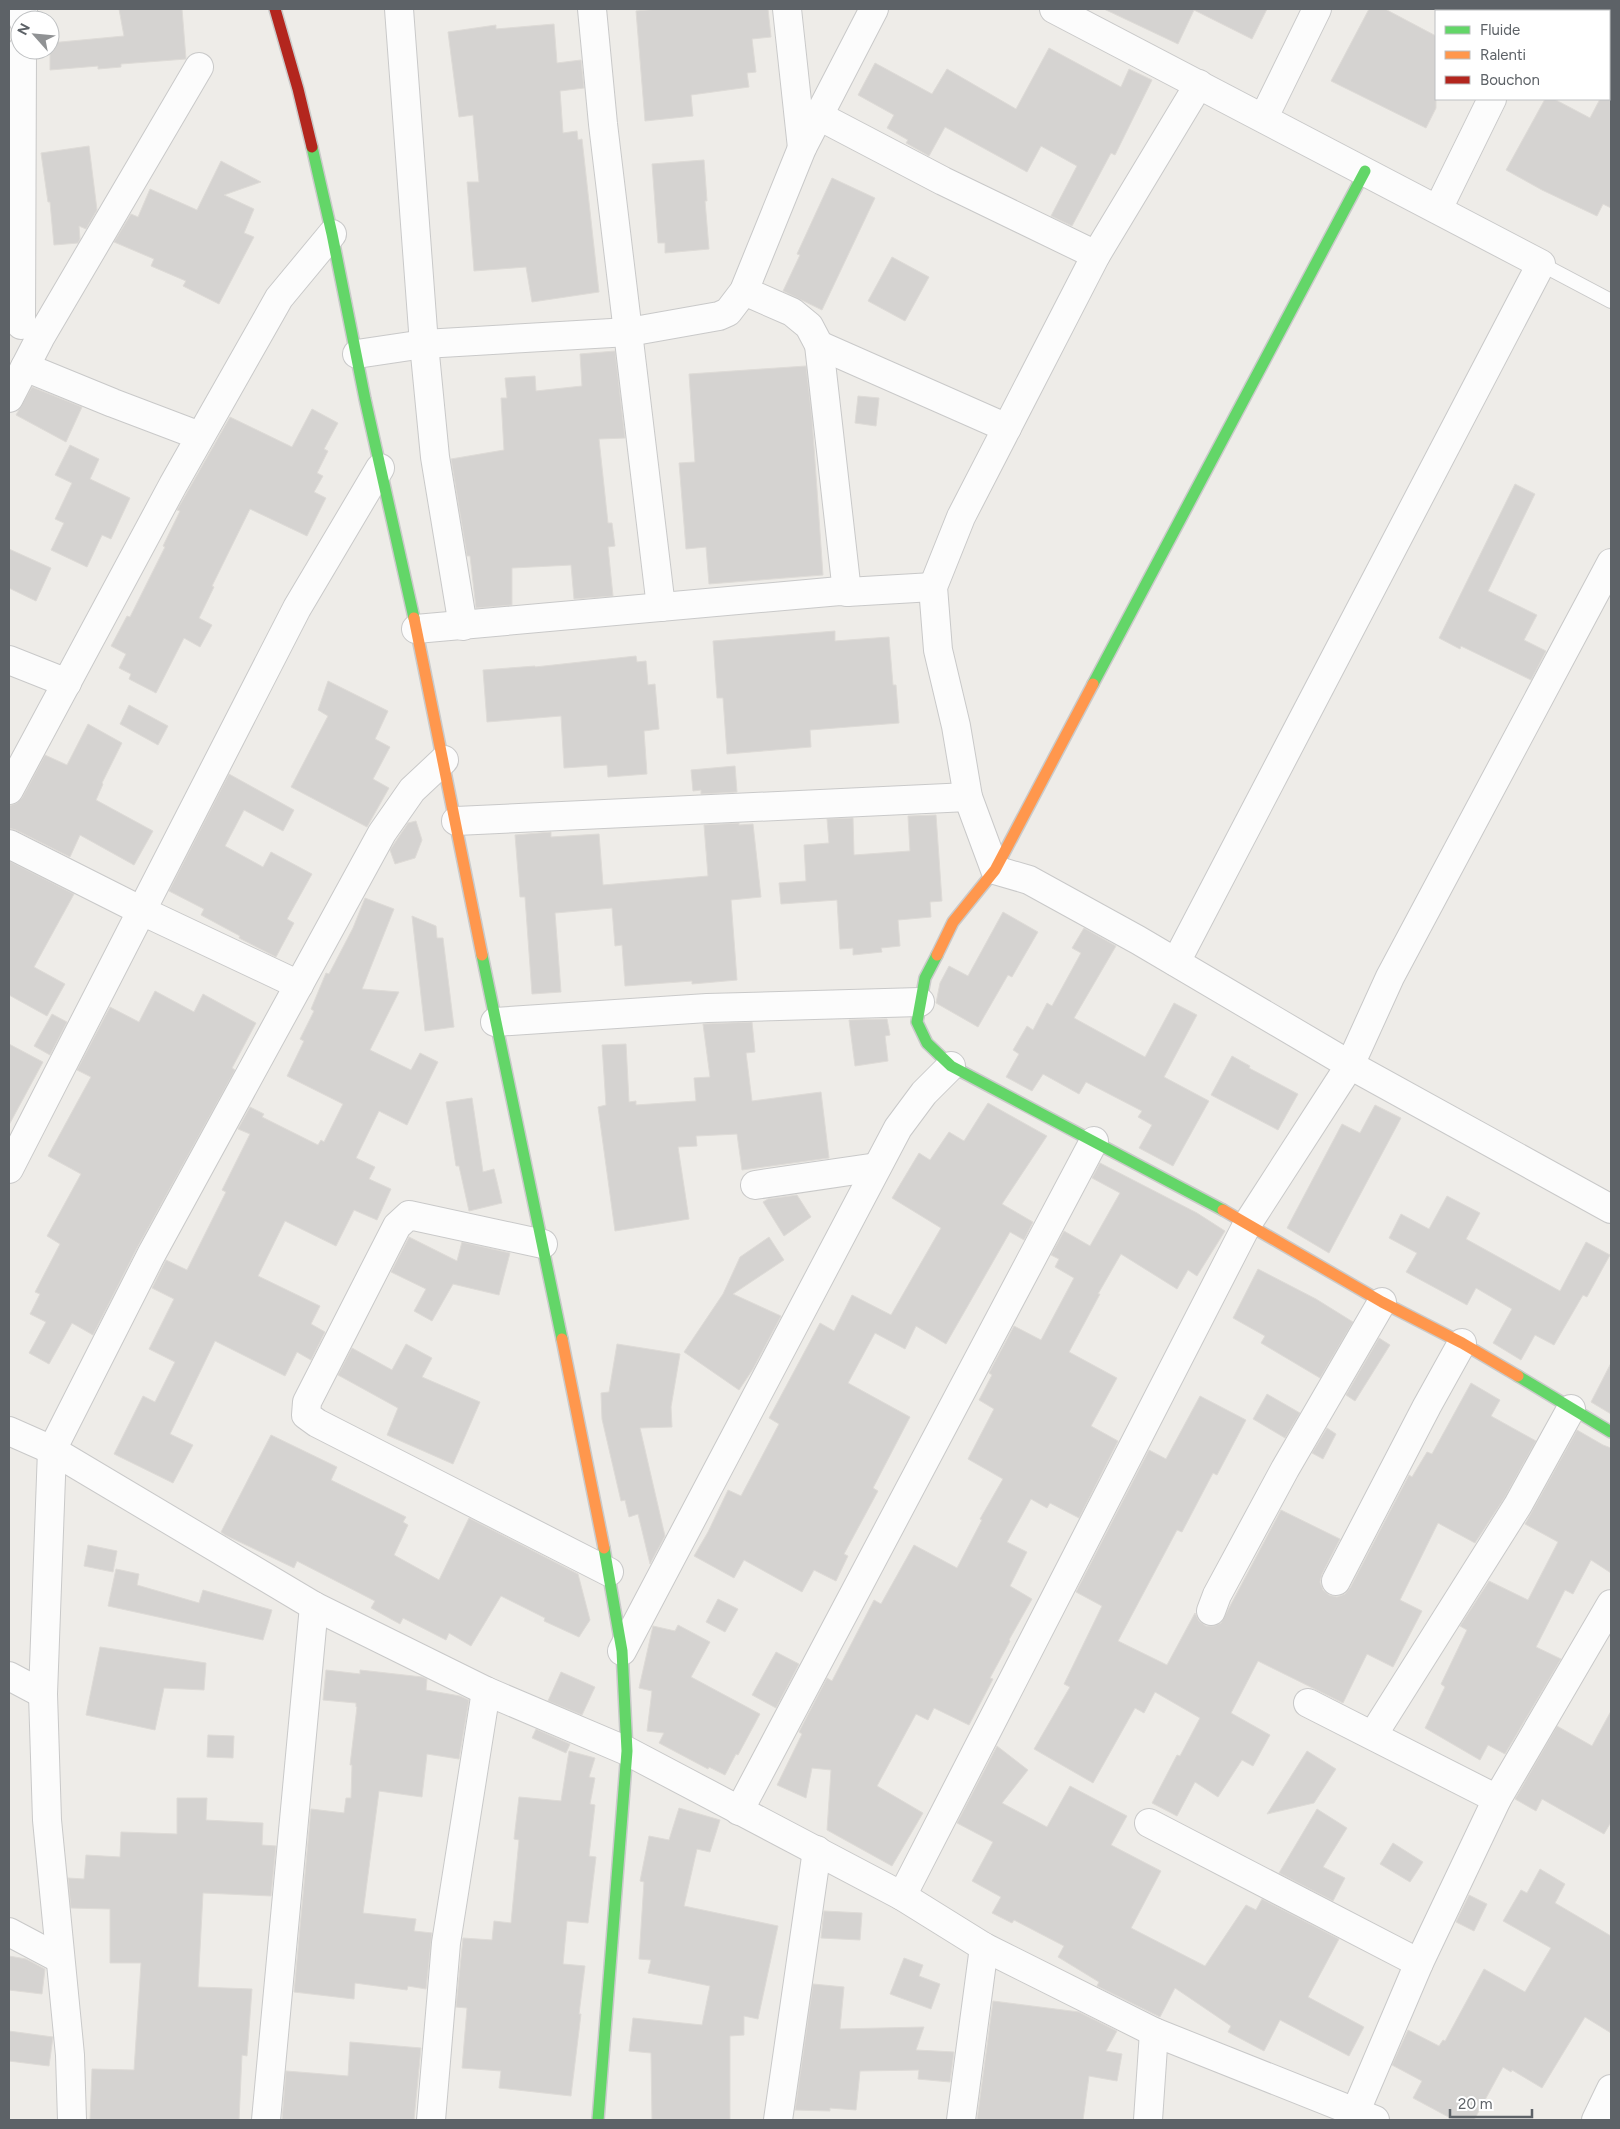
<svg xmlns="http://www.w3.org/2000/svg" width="1620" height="2129" viewBox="0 0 1620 2129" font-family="Figtree,sans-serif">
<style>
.building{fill:#d5d3d1;stroke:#dedbd7}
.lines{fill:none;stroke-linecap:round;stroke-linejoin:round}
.lane-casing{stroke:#c9c9c9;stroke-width:16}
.street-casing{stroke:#c9c9c9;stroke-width:30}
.fast-casing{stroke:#cacaca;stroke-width:14}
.slow-casing{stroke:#cacaca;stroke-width:14}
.jam-casing{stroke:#cacaca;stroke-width:14}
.lane{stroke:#fcfcfc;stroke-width:14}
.street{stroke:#fcfcfc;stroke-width:28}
.fast{stroke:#63d668;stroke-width:11}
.slow{stroke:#ff974d;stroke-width:11}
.jam{stroke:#b3261e;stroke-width:11}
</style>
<rect width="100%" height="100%" fill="#eeece8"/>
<!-- building -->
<g class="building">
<path d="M119,9H182L186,59L121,64V67L98,69V66L50,70V43L124,36Z"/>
<path d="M659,9H768L771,37L752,39L756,72L747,73L749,87L691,95L693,116L645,121L636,11Z"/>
<path d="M1104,9H1267L1252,39L1194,10L1178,44Z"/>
<path d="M1369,9H1385L1436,36V108L1426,128L1331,81Z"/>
<path d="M554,24L557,63L581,60L584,88L560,91L563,133L577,131L578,140L582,139L599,292L532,302L526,267L474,271L467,182H479L473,115L459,117L448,32L496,25V29Z"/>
<path d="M1049,48L1121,87L1129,69L1152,80L1115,155L1111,153L1072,226L1051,216L1077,166L1041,146L1027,172L945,127L929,156L906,143L908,140L887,128L894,115L858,95L875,63L932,94L947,69L1016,109Z"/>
<path d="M1611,76V208L1603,204L1597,216L1542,190L1506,170L1545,99H1554L1590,118L1600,99H1609V81Z"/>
<path d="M89,146L97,210L86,229L79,226L80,239L78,243L54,245L50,202H48L41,153Z"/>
<path d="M704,160L707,201H705L709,249L665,253V243H658L652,164Z"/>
<path d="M221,161L261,182L224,195L254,209L244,233L254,237L219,304L183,286L186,281L151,266L154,259L114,242L131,214L138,217L150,189L197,210Z"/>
<path d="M832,178L875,198L822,310L783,291L800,255L797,254Z"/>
<path d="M892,257L929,277L905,321L868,301Z"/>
<path d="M615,351L625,438L599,439L608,523H612L615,546L608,547L613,596L574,599L571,565L512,568V605L476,608L470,556H467L451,459L504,450L501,398H507L505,378L535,376L536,391L582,386L580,354Z"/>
<path d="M806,366L812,418L823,575L709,584L706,547L686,549L679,463L695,462L689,374Z"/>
<path d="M32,387L82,407L66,442L16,415Z"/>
<path d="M858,396L879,398L876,426L855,423Z"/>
<path d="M312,409L338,423L324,449L328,451L317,473L323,476L314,492L326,498L307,536L250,509L212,586L214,587L199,618L212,625L200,647L184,638L156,693L129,679L131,674L119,668L126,654L111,646L127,616L130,617L165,547L163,546L180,511L177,510L230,417L292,447Z"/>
<path d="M70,445L99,459L90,479L130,498L111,539L102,535L87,567L51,550L64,523L55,519L72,483L55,475Z"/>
<path d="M1515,484L1535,494L1488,591L1537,615L1524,640L1546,651L1531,680L1461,646L1460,649L1439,638Z"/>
<path d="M9,549L51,568L36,601L9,588Z"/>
<path d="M835,631V641L889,637L893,685H896L899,723L810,730L811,747L727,754L723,698H717L713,641Z"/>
<path d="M636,656L637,662L646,661L648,685L655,684L659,729L644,731L647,774L608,777L607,765L564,768L561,716L487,722L483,670L535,666V667Z"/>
<path d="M328,681L388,711L375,739L390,747L373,779L389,788L367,827L291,787L328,716L318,710Z"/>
<path d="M129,705L168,726L158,745L120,724Z"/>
<path d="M88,724L122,743L102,783L103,784L96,800L153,831L134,865L80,835L70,857L16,830L9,828V806L17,803L22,798L45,755L67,765Z"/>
<path d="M735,766L737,792L701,794V790L693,791L691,770Z"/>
<path d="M229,774L294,810L283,831L244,810L225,846L263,867L271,852L312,874L287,919L294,923L276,957L239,938L240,936L201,915L204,909L169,891Z"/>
<path d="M936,815L942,901L930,902L931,917L898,920L900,946L881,948L882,952L853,955V948L840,949L837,900L781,904L779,883L806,881L804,845L829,843L827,819L853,818L854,855L910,851L908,816Z"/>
<path d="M416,821L422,840L415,858L395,864L390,850L408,823Z"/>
<path d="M739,823V825L753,824L761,897L731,900L737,980L692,984V981L625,986L622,945L615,946L612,908L555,913L561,992L532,994L525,897H520L515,835L551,832V837L599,834L603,885L708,876L704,825Z"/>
<path d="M9,861L74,894L34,967L65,984L47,1016L9,995Z"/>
<path d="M365,898L394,909L362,989L399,992L370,1050L411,1070L420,1053L438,1062L407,1125L379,1111L356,1158L375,1167L369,1179L391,1189L377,1220L354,1210L336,1246L285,1221L258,1276L320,1306L311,1324L325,1332L311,1360L297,1352L285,1376L215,1341L170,1434L193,1445L173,1483L114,1454L143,1396L155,1402L175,1362L149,1349L174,1299L152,1288L166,1260L187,1270L226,1192L222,1190L250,1134L238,1129L250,1107L264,1114L262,1117L318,1145L321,1140L324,1142L343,1104L287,1076L304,1041L300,1039L314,1011L311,1009L326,973L329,974L353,928Z"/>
<path d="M1003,912L1038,932L1012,977L1008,975L978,1027L936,1003L940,983L949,966L968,976Z"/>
<path d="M412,916L436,926L437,938H443L454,1027L425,1031Z"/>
<path d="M1084,928L1116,946L1074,1018L1145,1057L1174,1003L1197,1015L1164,1077L1209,1101L1173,1166L1139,1148L1152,1125L1138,1117L1142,1111L1086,1082L1079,1094L1043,1074L1032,1091L1006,1077L1019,1054L1013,1050L1027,1026L1033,1030L1047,1003L1052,1006L1081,953L1072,948Z"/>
<path d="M155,991L194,1012L203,994L256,1023L232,1068L235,1070L137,1248L93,1335L72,1323L49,1364L29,1353L46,1322L30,1314L40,1294L35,1292L60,1244L47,1236L81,1174L48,1156L91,1077L77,1070L110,1007L139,1022Z"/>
<path d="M52,1014L67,1022L50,1055L34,1046Z"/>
<path d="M887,1019L890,1035L885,1036L888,1061L855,1066L849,1020Z"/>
<path d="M752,1022L755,1052L746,1053L752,1101L821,1092L829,1158L742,1170L737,1134L696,1136L697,1146L678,1147L689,1219L615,1231L598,1107L606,1105L602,1045L626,1044L629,1102L636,1101V1105L696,1101L694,1078L710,1077L703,1024Z"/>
<path d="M9,1044L43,1062L9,1125Z"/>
<path d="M1232,1056L1250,1066L1249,1068L1298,1094L1278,1130L1211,1095Z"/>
<path d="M472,1098L483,1172L494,1169L502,1203L469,1211L459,1166H456L446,1102Z"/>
<path d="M988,1103L1047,1136L1002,1204L1033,1222L1024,1240L1010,1232L946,1344L916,1326L905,1349L875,1333L848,1383L910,1417L873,1488L878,1491L844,1554L848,1556L836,1581L814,1570L802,1592L744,1560L734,1578L694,1556L708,1532L728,1490L741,1496L779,1424L769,1418L820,1323L834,1331L852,1295L891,1315L941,1228L892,1198L919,1153L930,1160L949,1132L964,1141Z"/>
<path d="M1375,1105L1401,1118L1329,1253L1287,1228L1342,1124L1360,1133Z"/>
<path d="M1100,1163L1197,1213L1225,1231L1197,1276L1188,1270L1177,1289L1121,1254L1098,1294H1100L1069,1352L1117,1378L1091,1426L1118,1441L1079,1518L1050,1503L1047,1508L1031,1499L1007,1542L1027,1552L1010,1586L1032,1599L1009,1640L1010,1641L990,1678L993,1679L969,1725L934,1708L928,1720L916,1714L877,1786L923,1813L892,1866L827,1830L831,1770L812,1768L806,1798L777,1785L802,1734L799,1732L827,1678L832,1681L874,1600L881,1604L914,1545L957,1568L982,1520L980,1519L1003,1479L968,1459L994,1409L979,1400L992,1375L989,1373L1014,1326L1041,1340L1074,1278L1055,1267L1059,1259L1051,1255L1064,1231L1090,1246L1120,1193L1092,1178Z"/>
<path d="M797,1195L811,1217L784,1236L763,1202L768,1199Z"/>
<path d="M1447,1196L1480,1213L1466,1239L1560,1291L1586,1242L1610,1255L1587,1297L1583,1295L1554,1345L1535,1335L1521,1360L1493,1343L1512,1309L1476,1288L1467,1305L1406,1272L1417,1253L1389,1238L1401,1214L1429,1229Z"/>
<path d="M409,1237L457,1261L462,1242L510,1253L499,1295L453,1284L432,1321L414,1311L426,1289L391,1272Z"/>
<path d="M769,1237L784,1260L733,1294L781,1316L753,1369L739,1390L684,1352L723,1294L740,1257Z"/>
<path d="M1258,1269L1316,1299L1353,1322L1320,1378L1261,1343L1265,1336L1233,1318Z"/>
<path d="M1379,1338L1390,1345L1355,1401L1346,1395Z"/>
<path d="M406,1344L432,1358L422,1377L480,1402L453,1464L387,1435L398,1408L338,1375L352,1348L392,1370Z"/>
<path d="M617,1344L680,1354L671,1407L672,1427L640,1428L665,1536L650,1564L638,1514L629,1517L625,1500L621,1501L602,1419L601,1393L609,1392Z"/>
<path d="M1611,1363V1414L1591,1402Z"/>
<path d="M1471,1383L1500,1400L1491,1416L1536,1441L1505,1497L1475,1543L1438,1523L1400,1600L1422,1611L1393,1667L1367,1654L1343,1703L1258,1661L1231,1713L1270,1735L1253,1766L1242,1760L1218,1797L1195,1782L1177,1816L1152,1803L1177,1755L1180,1756L1200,1718L1155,1692L1144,1713L1135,1708L1093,1783L1034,1749L1070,1687L1064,1684L1102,1606L1076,1592L1149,1450L1166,1459L1200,1396L1246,1420L1217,1475L1213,1473L1182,1532L1177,1530L1118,1641L1167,1665L1195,1613L1199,1621L1206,1626H1214L1221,1623L1281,1510L1340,1539L1322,1574L1320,1582L1323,1590L1329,1595L1337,1597L1345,1594L1350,1588L1409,1475L1412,1477L1427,1452L1432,1454Z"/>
<path d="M1267,1394L1300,1413L1285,1438L1253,1419Z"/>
<path d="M1327,1428L1336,1434L1323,1459L1312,1453Z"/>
<path d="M1577,1430L1603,1445L1611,1448V1573L1591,1560L1573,1594L1565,1590L1536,1647L1561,1659L1505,1754L1488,1745L1480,1760L1425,1728L1445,1687L1441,1684L1467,1630L1460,1626L1489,1581L1528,1600L1558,1542L1525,1524Z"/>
<path d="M271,1435L337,1467L331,1480L406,1517L403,1522L408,1525L394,1555L439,1580L469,1518L578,1574L590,1620L579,1637L544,1621L545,1618L501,1596L471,1646L449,1633L446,1640L403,1618L400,1624L371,1608L375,1601L297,1561L294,1568L225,1535L221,1532Z"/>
<path d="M88,1545L117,1551L113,1572L84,1566Z"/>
<path d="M116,1569L139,1574L137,1585L199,1603L203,1590L272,1610L263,1640L108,1606Z"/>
<path d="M718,1599L738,1609L725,1632L706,1622Z"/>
<path d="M678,1625L710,1642L691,1677L760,1714L738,1755L736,1754L725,1775L709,1767L708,1769L659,1743L664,1733L647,1731L652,1691L639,1688L653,1626L675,1631Z"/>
<path d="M100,1647L206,1663L204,1690L164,1688L155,1730L86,1715Z"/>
<path d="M776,1652L799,1664L776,1708L752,1695Z"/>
<path d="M326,1670L360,1674V1670L422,1677L427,1679L426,1690L460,1696L469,1700L459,1759L427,1754L422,1797L379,1791L363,1913L416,1919L414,1931L432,1933L426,1989L408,1986L407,1990L355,1983L354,1999L294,1992L311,1809L344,1813L346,1798H351L352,1765H350L357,1707H356V1703L323,1700Z"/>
<path d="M561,1672L595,1687L582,1715L548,1701Z"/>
<path d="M1611,1711V1822L1604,1834L1542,1799L1536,1811L1515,1799L1557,1726L1592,1746Z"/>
<path d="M536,1729L570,1744L566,1753L532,1738Z"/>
<path d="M208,1735L234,1736L233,1758L207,1757Z"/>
<path d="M997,1746L1028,1770L1002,1803L1047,1827L1070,1786L1127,1816L1111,1845L1161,1871L1131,1928L1205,1966L1246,1905L1256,1910L1262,1899L1339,1939L1308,1997L1364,2027L1349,2056L1280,2020L1264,2051L1228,2032L1231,2026L1175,1988L1160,2017L1097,1986L1099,1982L1058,1957L1064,1946L1014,1920L1012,1923L992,1913L1001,1897L972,1881L993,1842L957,1823Z"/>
<path d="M569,1751L595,1758L589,1777L595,1778L590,1804L595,1805L589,1856L596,1857L588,1923L567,1921L563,1964L585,1966L579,2014H581L571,2096L499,2088L501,2071L462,2068L467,2008L456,2007L463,1938L492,1940L494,1921L511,1923L519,1840L514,1839L519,1797L561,1801Z"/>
<path d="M1307,1751L1336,1769L1314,1803L1267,1814Z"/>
<path d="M177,1798H207L206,1820L263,1823L262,1845L276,1846L271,1896L203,1893L198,1987L252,1989L247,2056L242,2055L239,2120H90L92,2069L134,2070L141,1963H110V1909L71,1908L68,1878L84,1879L86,1855L120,1857L121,1832L177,1834Z"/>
<path d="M679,1808L720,1820L710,1852L697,1849L684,1906L778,1926L758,2019L744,2016V2035L730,2036V2120H652L651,2053L629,2051L633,2018L702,2025L710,1986L648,1973L651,1960L639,1959L644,1882L640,1881L649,1836L669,1840Z"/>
<path d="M1317,1809L1347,1828L1323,1867L1345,1878L1333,1901L1279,1873Z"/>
<path d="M1393,1843L1423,1862L1410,1882L1380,1864Z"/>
<path d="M1540,1869L1565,1884L1555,1903L1611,1936V2033L1585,2017L1542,2088L1512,2070L1511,2072L1503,2067L1474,2120H1454L1413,2098L1422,2081L1392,2065L1408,2030L1439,2046L1443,2040L1445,2041L1484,1969L1525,1992L1551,1948L1503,1921L1521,1890L1527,1893Z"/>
<path d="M1469,1895L1487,1904L1474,1931L1456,1922Z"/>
<path d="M824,1911L862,1913L860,1940L821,1938Z"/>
<path d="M9,1956L26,1959L45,1969L42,1994L9,1990Z"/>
<path d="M904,1958L923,1965L919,1976L940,1984L931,2009L890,1994Z"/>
<path d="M813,1984L844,1987L840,2029L924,2027L916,2050L954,2052L950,2082L918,2079L919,2070L860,2071L856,2110L830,2108V2111L795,2110Z"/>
<path d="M993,2001L1079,2012L1117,2031L1106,2051L1122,2054L1117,2081L1089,2076L1083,2120H977Z"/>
<path d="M9,2031L53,2037L49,2066L9,2061Z"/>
<path d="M350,2042L421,2048L414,2120H282L286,2071L348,2076Z"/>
</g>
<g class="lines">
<!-- lane casing -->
<g class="lane-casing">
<path id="lane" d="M1541,264L1611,301"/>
</g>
<!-- street casing -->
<g class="street-casing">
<g id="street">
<path d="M399,9L424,344L435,457L463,626"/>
<path d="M592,9L603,124L661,607"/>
<path d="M787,9L802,148"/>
<path d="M1054,9L1541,264L1176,962"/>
<path d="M1534,11L1536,9"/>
<path d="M23,20V9"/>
<path d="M1199,84L1096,255L961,517L933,587L938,650L956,726L968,797L995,870L1029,880L1138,940L1350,1065L1611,1209"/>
<path d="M819,116L943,181L1096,255"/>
<path d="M1264,117L1317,9"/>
<path d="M1438,209L1492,99"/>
<path d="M744,291L792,312L809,326L819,345L847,592"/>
<path d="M21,325L22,50"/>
<path d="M819,345L1007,428"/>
<path d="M357,354L424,344L629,332L719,316L728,312L744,291L802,148L874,9"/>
<path d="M25,367L113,403L200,436"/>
<path d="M9,398L40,338L199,67"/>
<path d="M416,629L840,591L847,592L933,587"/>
<path d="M9,660L67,683"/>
<path d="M9,790L173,485L279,298L332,234"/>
<path d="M456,821L968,797"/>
<path d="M9,844L142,911L299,985"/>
<path d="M495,1022L707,1008L920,1002"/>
<path d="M9,1169L297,608L380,468"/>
<path d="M755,1185L877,1167"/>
<path d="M543,1244L409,1215L397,1226L307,1402L306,1415L317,1423L609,1572"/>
<path d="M9,1431L52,1450L314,1606L486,1691L627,1751L902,1896L984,1947L1154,2032L1375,2120"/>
<path d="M1336,1581L1427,1406L1462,1343"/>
<path d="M1211,1611L1217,1595L1285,1469L1382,1302"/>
<path d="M622,1651L898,1128L924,1093L951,1066"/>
<path d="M9,1676L43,1694"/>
<path d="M1308,1703L1497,1799"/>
<path d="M1373,1735L1518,1505L1571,1409"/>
<path d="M739,1811L1094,1141"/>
<path d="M1149,1823L1419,1963"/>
<path d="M902,1896L1248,1223L1350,1065L1390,977L1611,563"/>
<path d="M9,1932L60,1959"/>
<path d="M1355,2113L1419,1963L1497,1799L1611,1604"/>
<path d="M72,2120L70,2055L47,1820L43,1694L52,1450L151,1255L382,833L412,790L444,760"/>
<path d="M266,2120L314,1606"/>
<path d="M431,2120L446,1943L486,1691"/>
<path d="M778,2120L817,1850"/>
<path d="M961,2120L984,1947"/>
<path d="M1148,2120L1154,2032"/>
<path d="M1596,2120L1611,2089"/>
</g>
</g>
<!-- fast casing -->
<g class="fast-casing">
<g id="fast">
<path d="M312,147L332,234L365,399L414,618"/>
<path d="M1093,684L1365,171"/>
<path d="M482,955L562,1339"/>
<path d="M937,955L925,978L917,1022L927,1043L951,1066L1223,1210"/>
<path d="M1518,1376L1611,1432"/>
<path d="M598,2120L627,1751L622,1651L604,1548"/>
</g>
</g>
<!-- slow casing -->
<g class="slow-casing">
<g id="slow">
<path d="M414,618L482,955"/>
<path d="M937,955L953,922L995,870L1093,684"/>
<path d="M1223,1210L1382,1302L1462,1343L1518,1376"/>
<path d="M562,1339L604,1548"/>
</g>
</g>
<!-- jam casing -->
<g class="jam-casing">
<path id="jam" d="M275,9L298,89L312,147"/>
</g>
<!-- lane -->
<use href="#lane" class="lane"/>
<!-- street -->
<use href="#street" class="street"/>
<!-- fast -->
<use href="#fast" class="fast"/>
<!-- slow -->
<use href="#slow" class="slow"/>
<!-- jam -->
<use href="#jam" class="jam"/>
</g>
<!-- border -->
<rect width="1620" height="2129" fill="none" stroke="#5d6267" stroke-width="20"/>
<!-- legend -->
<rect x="1435" y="10" width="175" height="90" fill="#ffffff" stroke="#bec0c2"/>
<rect x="1445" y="26" width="25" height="8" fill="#63d668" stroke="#bec0c2"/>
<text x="1480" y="35" font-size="15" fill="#5d6267">Fluide</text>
<rect x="1445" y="51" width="25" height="8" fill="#ff974d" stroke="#bec0c2"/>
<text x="1480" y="60" font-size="15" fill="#5d6267">Ralenti</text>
<rect x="1445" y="76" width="25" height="8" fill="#b3261e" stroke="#bec0c2"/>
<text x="1480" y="85" font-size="15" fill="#5d6267">Bouchon</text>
<!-- north arrow -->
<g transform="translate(35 35) rotate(297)"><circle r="24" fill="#ffffff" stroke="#bec0c2"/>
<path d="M0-4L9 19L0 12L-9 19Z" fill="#909294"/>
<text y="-8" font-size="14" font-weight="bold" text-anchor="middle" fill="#5d6267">N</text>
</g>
<!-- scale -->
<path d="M1450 2109v8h82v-8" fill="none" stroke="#5d6267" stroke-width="2.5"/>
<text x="1458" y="2109" font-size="15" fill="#5d6267" stroke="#ffffff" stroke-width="4" paint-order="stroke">20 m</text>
</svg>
